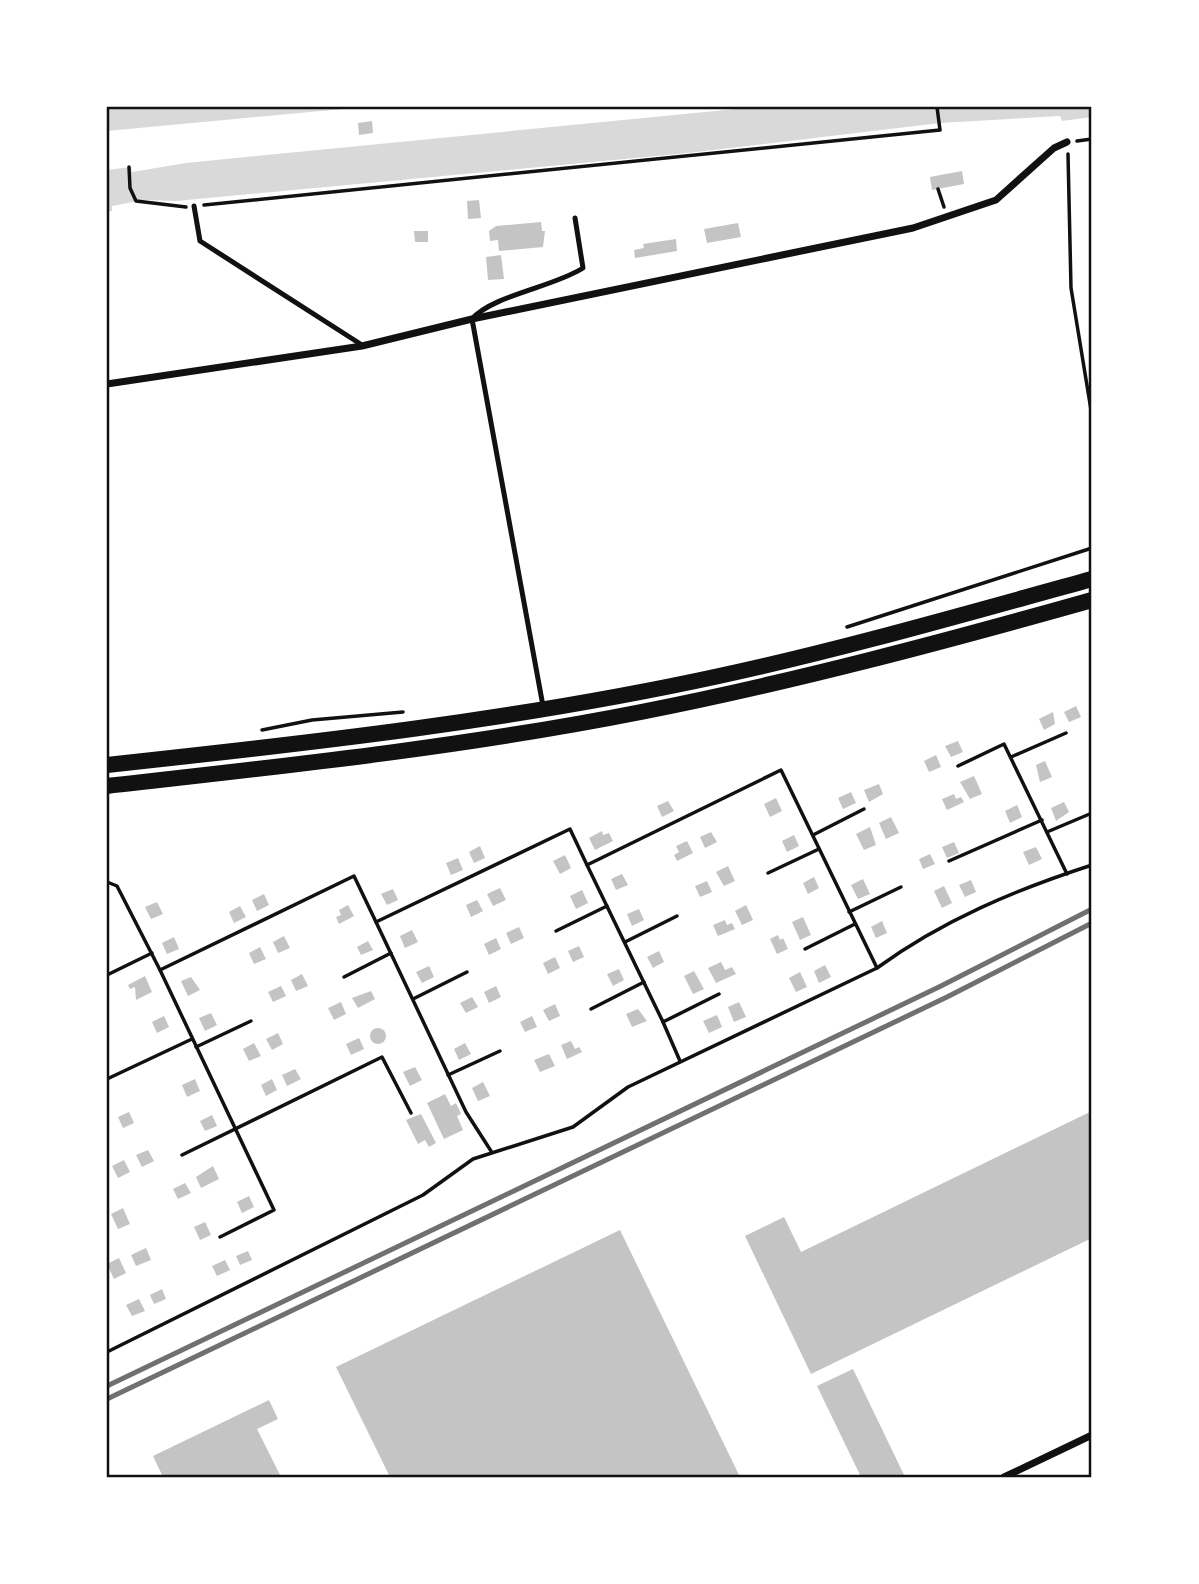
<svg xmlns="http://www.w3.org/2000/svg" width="1199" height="1584" viewBox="0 0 1199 1584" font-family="Quicksand,sans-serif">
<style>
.water{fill:#d9d9d9}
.building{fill:#c4c4c4}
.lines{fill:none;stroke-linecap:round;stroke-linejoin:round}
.path{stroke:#111;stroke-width:3.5}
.service{stroke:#111;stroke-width:5}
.minor{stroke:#111;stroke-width:7}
.primary{stroke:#111;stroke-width:16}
.rail{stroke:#707070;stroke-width:5}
.neatline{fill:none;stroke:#111;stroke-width:2.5}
</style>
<rect width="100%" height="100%" fill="#fff"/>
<!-- water -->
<g class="water">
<path d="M107,107H364L107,131Z"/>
<path d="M756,107H1092V117L1062,121L1060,116L940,123L688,153L176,201L143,200L112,206V211L107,212V170L131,167L132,172L186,163Z"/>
</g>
<!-- building -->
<g class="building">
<path d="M372,121L373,133L359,135L358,123Z"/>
<path d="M962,171L964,184L932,190L930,177Z"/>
<path d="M479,200L481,218L468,219L467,201Z"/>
<path d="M541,222L542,231H545L543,247L499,251L498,240L490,241L489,231L496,226Z"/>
<path d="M738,223L741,237L707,243L704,229Z"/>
<path d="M414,231H428V242H415Z"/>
<path d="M676,239L677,251L635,258L634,250L644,248L643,244Z"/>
<path d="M501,255L504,279L488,280L486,257Z"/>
<path d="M1076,706L1081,717L1069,722L1064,712Z"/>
<path d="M1053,712L1055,724L1044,730L1039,719Z"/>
<path d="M958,741L963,752L951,757L945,746Z"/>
<path d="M936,755L941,767L929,772L924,761Z"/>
<path d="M1045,761L1052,777L1040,782L1036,765Z"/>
<path d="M974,776L982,794L970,799L960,782Z"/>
<path d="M879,784L883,794L869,802L864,790Z"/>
<path d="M851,792L856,803L843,809L838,798Z"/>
<path d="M954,794L956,799L961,797L964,802L947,810L942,799Z"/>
<path d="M776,798L782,811L770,817L764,804Z"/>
<path d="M668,801L674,811L662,817L657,806Z"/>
<path d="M1064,802L1069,812L1056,821L1051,808Z"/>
<path d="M1017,805L1022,817L1010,823L1005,811Z"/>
<path d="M891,817L899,833L886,839L879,823Z"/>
<path d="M870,827L876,845L864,850L856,834Z"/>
<path d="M602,831L603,835L609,833L613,841L595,850L589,838Z"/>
<path d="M711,832L717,842L705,848L700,837Z"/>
<path d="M794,835L799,846L787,852L782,841Z"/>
<path d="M687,841L693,853L677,861L674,855L679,852L676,846Z"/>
<path d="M954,842L959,853L947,858L942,847Z"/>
<path d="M480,846L485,858L474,863L469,852Z"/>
<path d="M1036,847L1042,859L1029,865L1023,852Z"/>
<path d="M930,854L935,864L923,869L919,859Z"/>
<path d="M565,855L571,868L560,874L553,861Z"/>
<path d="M458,858L463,870L451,875L446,863Z"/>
<path d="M728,866L735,881L724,886L716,872Z"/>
<path d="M622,874L628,885L616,890L611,879Z"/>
<path d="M814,877L819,888L808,894L803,883Z"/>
<path d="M863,879L870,894L858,899L851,885Z"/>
<path d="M971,880L976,892L965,897L959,885Z"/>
<path d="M707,881L712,892L700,897L695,886Z"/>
<path d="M944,886L952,903L942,908L934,891Z"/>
<path d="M500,888L506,900L493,906L487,894Z"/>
<path d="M393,889L398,900L387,905L381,894Z"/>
<path d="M582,890L588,903L576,909L570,896Z"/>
<path d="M264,894L269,905L257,911L252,900Z"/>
<path d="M477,900L483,911L471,917L466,905Z"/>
<path d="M157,902L163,914L151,919L145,907Z"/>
<path d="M348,905L354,916L339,924L336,917L341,915L339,910Z"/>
<path d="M746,905L753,920L742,925L735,911Z"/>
<path d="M240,906L246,917L234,923L229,912Z"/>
<path d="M639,909L644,920L632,926L627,914Z"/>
<path d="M803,917L811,935L800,940L792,922Z"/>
<path d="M725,920L727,925L732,923L735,929L718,936L713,925Z"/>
<path d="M882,921L887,933L876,938L871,927Z"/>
<path d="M519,927L524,938L511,944L506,933Z"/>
<path d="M412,930L418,942L405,948L400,936Z"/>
<path d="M778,935L780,940L783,938L788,949L777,954L770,939Z"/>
<path d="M284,936L290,948L278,953L273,942Z"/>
<path d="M174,937L179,949L167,954L162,943Z"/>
<path d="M496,938L501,949L489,955L484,944Z"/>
<path d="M368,941L373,950L361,955L357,947Z"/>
<path d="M579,946L584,957L573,962L568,951Z"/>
<path d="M260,947L266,959L254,964L249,953Z"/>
<path d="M659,951L664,962L653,968L647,957Z"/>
<path d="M555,957L560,968L548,974L543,963Z"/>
<path d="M721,962L725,970L732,967L736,974L716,983L708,968Z"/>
<path d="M825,965L831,977L819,983L814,971Z"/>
<path d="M429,966L434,977L422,983L416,972Z"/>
<path d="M619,969L624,980L613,986L607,974Z"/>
<path d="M694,971L704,989L693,994L684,976Z"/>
<path d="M800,972L807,987L796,992L789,978Z"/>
<path d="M302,974L308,986L296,991L291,980Z"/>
<path d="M145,976L152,992L136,1000L135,987L130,989L128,985Z"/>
<path d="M191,977L200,990L188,996L181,981Z"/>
<path d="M281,986L286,996L273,1002L268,992Z"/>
<path d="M496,986L501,997L489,1003L484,992Z"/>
<path d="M371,991L375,999L358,1008L352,998Z"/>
<path d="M472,997L478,1007L466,1013L460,1003Z"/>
<path d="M341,1002L346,1014L334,1020L328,1008Z"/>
<path d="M739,1002L746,1017L734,1022L728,1007Z"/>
<path d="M555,1004L560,1016L549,1021L543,1010Z"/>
<path d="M638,1009L647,1021L632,1027L626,1014Z"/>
<path d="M211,1013L217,1025L205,1031L199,1018Z"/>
<path d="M717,1015L722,1027L709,1033L703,1021Z"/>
<path d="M164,1016L169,1027L157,1033L152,1022Z"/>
<path d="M532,1016L537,1027L525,1032L520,1022Z"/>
<circle cx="378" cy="1036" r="8"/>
<path d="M278,1033L283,1044L272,1050L266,1039Z"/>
<path d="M359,1038L364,1049L351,1055L346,1044Z"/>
<path d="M571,1041L575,1049L579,1047L582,1052L567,1059L561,1045Z"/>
<path d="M254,1043L261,1056L249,1061L243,1049Z"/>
<path d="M465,1043L471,1054L459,1060L454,1049Z"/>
<path d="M549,1054L555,1066L540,1072L534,1060Z"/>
<path d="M415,1067L422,1080L410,1086L403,1072Z"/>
<path d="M295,1069L301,1079L287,1086L282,1075Z"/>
<path d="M195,1079L200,1091L187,1097L182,1085Z"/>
<path d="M272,1079L277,1090L266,1096L261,1085Z"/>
<path d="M483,1082L490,1096L478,1101L472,1088Z"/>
<path d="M445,1094L451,1106L456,1103L461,1114L457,1116L463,1130L444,1139L427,1103Z"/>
<path d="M1092,1111V1238L811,1374L745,1236L784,1217L801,1252Z"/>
<path d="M129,1112L134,1123L123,1128L118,1117Z"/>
<path d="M421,1114L436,1143L429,1147L425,1140L418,1144L406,1120Z"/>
<path d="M212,1115L217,1126L205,1131L200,1121Z"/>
<path d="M148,1150L154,1161L142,1167L136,1155Z"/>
<path d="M124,1160L130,1172L118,1178L112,1166Z"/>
<path d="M213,1166L219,1179L201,1188L196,1177Z"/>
<path d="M185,1183L191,1193L178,1199L173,1189Z"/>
<path d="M249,1196L254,1207L242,1213L237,1202Z"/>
<path d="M123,1208L130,1224L118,1229L111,1214Z"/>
<path d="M205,1222L211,1235L200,1240L194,1227Z"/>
<path d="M620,1230L740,1477H390L336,1367Z"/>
<path d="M146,1248L151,1260L136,1266L131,1255Z"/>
<path d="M248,1251L252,1260L240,1265L236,1256Z"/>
<path d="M119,1258L126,1273L114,1279L107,1264Z"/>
<path d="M225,1260L230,1270L217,1276L212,1266Z"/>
<path d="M162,1289L166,1299L154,1304L150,1295Z"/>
<path d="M139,1299L145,1311L132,1316L126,1305Z"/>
<path d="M853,1369L905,1477H861L817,1386Z"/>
<path d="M269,1400L278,1419L257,1429L281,1477H163L153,1456Z"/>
</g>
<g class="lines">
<!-- path -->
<g class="path">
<path d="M1077,141L1092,139"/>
<path d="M1068,154L1071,288L1092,416"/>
<path d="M129,167L130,188L136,201L186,207"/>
<path d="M938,189L944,207"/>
<path d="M204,205L940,130L937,107"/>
<path d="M847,627L1092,548"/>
<path d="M262,730L312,720L403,712"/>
<path d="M1011,757L1066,733"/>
<path d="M958,766L1004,744L1067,874"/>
<path d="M1047,832L1092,813"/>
<path d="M813,835L864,809"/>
<path d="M949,861L1042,820"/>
<path d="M587,865L663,1022L719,994"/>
<path d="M768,873L819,849"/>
<path d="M107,882L117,886L160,970L354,876L376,922L570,829L587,865L781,770L877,968"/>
<path d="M849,912L901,887"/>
<path d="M376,922L466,1112L491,1151"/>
<path d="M556,931L607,906"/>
<path d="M625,942L677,916"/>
<path d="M805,949L855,924"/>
<path d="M160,970L274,1210L220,1237"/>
<path d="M107,975L152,953"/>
<path d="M344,977L391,953"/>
<path d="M413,999L467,972"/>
<path d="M591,1009L644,982"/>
<path d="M663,1022L680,1061"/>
<path d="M196,1047L251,1021"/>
<path d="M448,1075L500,1051"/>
<path d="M107,1079L192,1039"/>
<path d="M182,1155L382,1057L411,1113"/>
<path d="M107,1352L423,1195L473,1159L573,1127L628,1087L877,968C943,920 1015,890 1092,865"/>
</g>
<!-- service -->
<g class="service">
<path d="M194,206L200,241L362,345"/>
<path d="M543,706L472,319C493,295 554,287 583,268L575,218"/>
</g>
<!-- minor -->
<g class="minor">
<path d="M107,384L362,346L472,319L913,228L996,200L1054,148L1067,142"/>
<path d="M1004,1477L1092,1435"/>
</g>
<!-- primary -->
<g class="primary">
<path d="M107,765C311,743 517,720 719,676C844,649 968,613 1092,579"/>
<path d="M107,786C285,766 464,747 641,712C793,682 943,642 1092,600"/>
</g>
<!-- rail -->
<g class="rail">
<path d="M107,1386L941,986L1092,909"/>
<path d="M107,1399L947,997L1092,923"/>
</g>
</g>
<!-- border -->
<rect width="1199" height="1584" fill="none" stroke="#ffffff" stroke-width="217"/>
<rect x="108" y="108" width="982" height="1368" class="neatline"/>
</svg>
